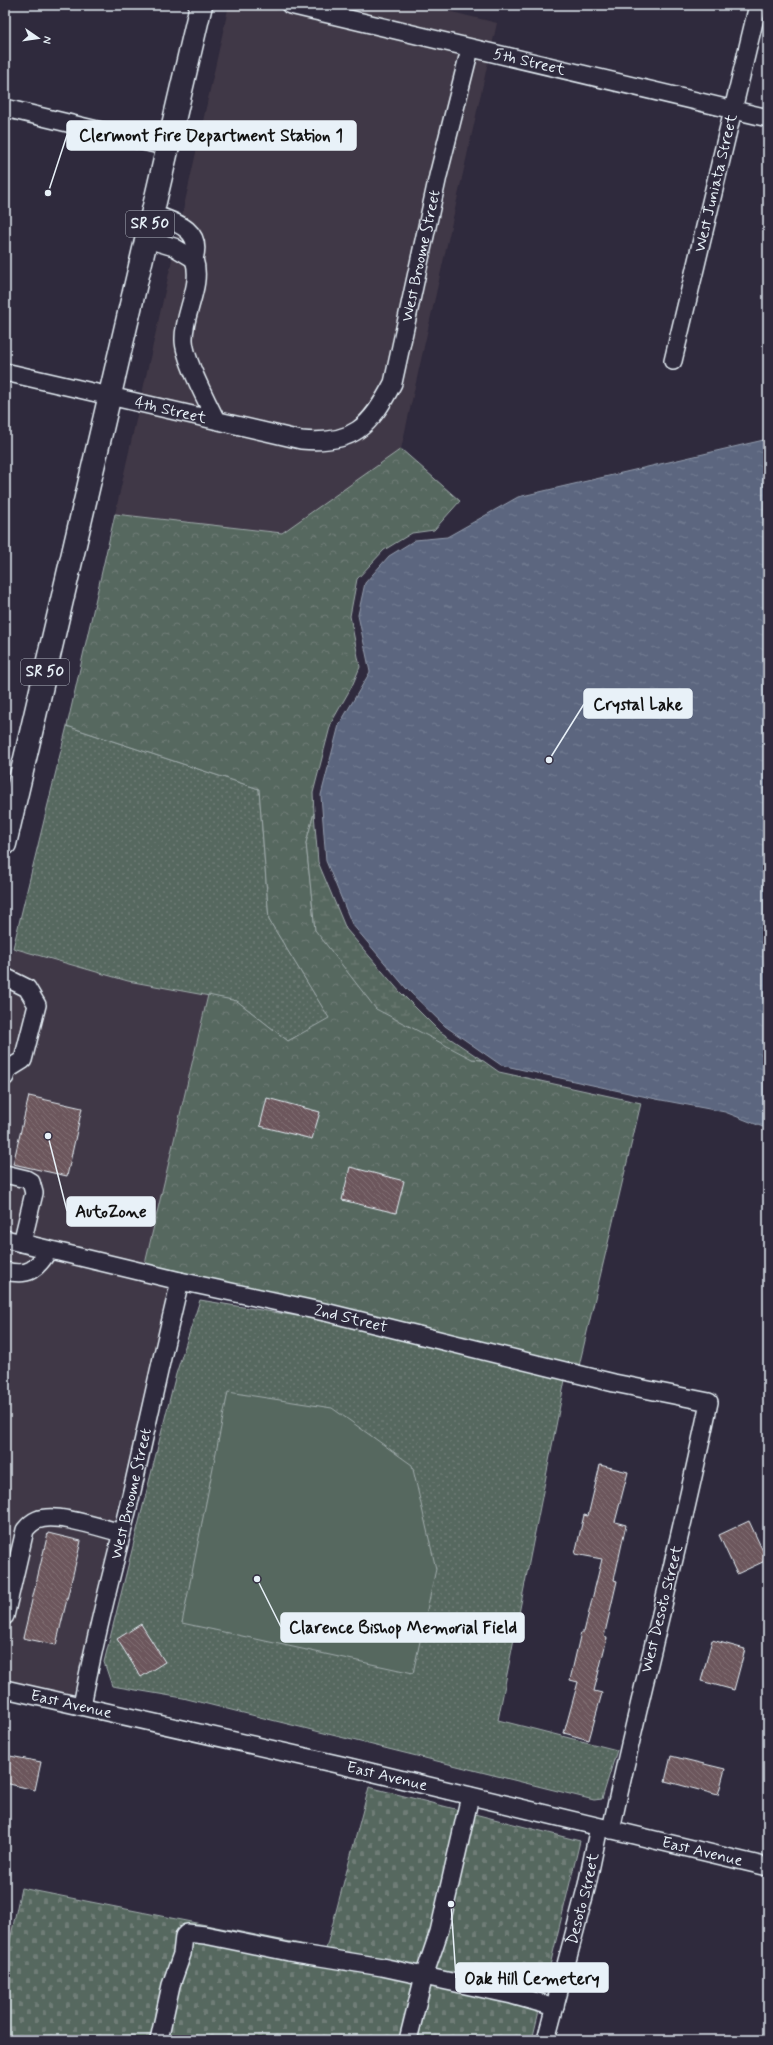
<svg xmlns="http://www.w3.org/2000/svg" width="773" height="2045" viewBox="0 0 773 2045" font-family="Mynerve,sans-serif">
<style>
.built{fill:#413846}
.grass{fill:url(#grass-dots);stroke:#a0acac}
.forest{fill:url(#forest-crowns);stroke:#a0acac}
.wetland{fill:url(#wetland-marsh);stroke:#a0acac}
.cemetery{fill:url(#cemetery-stones);stroke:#a0acac}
.pitch{fill:#57675f;stroke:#a0acac}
.water{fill:url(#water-ripples);stroke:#949eaf}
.building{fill:url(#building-back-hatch);stroke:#e8f1f8}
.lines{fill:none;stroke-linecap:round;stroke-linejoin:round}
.minor-casing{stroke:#e8f1f8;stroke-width:20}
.highway-casing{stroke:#e8f1f8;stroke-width:25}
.minor{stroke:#2f2a3d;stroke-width:17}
.highway{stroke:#2f2a3d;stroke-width:22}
.labels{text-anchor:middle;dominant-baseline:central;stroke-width:3;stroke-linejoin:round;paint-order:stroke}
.shield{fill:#2f2a3d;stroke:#b0b5c0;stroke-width:1}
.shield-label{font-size:15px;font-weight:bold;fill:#e8f1f8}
.street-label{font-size:16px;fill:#e8f1f8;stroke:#2f2a3d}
.leader{fill:none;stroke:#e8f1f8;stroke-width:1.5}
.callout-dot{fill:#e8f1f8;stroke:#2f2a3d;stroke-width:1.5}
.callout{fill:#e8f1f8;stroke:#e8f1f8;stroke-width:1.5}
.callout-label{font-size:17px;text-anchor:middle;font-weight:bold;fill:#111}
</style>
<defs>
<pattern id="grass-dots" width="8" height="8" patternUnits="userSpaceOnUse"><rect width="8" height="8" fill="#57675f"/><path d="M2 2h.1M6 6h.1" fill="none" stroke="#6f7d77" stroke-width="1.8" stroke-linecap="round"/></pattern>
<pattern id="forest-crowns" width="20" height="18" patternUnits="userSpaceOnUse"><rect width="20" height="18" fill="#57675f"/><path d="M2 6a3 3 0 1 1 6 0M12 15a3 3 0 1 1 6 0" fill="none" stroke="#6f7d77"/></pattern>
<pattern id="wetland-marsh" width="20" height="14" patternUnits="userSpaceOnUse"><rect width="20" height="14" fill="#57675f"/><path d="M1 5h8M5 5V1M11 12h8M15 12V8" fill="none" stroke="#6f7d77"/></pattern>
<pattern id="cemetery-stones" width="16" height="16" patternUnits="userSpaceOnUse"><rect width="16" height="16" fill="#57675f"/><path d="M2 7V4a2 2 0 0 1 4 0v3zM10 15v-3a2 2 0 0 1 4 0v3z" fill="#6f7d77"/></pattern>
<pattern id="water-ripples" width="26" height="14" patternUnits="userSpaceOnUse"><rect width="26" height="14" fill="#5c667f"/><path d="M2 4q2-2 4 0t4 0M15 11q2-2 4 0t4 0" fill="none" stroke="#737c92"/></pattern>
<pattern id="building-back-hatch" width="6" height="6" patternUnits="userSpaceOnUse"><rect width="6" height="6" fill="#6c575b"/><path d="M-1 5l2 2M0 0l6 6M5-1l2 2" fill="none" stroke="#817073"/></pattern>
</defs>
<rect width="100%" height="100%" fill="#2f2a3d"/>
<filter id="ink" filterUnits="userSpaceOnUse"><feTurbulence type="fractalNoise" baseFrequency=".025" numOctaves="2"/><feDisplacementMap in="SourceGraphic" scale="8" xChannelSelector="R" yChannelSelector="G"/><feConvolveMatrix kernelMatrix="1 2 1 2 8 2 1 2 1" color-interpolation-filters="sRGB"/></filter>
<g filter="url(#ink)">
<!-- built -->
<g class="built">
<path d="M229,5H256L459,55L429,174L384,380L372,403L358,418L348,426L335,431L317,433L302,431L142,394Z"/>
<path d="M324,5H423L497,23L492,45Z"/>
<path d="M477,59L488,62L401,449L282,533L115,514L138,411L299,448L317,450L332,448L333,450L348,447V445L359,440L373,430L389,411L402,385L448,178Z"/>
<path d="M13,948L128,981L208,995L145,1264L5,1230V982Z"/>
<path d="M5,1248L169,1287L73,1696L5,1680Z"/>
<path d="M5,1924L13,1926L5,1965Z"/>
</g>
<!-- grass -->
<g class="grass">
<path d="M67,726L259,789L269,920L330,1019L288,1041L237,1001L128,981L13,948Z"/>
<path d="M200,1300L327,1321L565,1380L498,1720L617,1750L602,1799L594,1800L183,1698L112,1686L104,1662L176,1374Z"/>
</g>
<!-- forest -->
<path class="forest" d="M401,449L460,501L434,530L412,533L384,550L357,579L350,616L360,667L352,686L331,723L313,793L314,813L306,843L315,930L472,1059L482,1060L499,1072L641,1103L579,1366L145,1264L208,995L237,1001L288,1041L329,1018L269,920L259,789L67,726L115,514L282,533Z"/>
<!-- wetland -->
<path class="wetland" d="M314,813L318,862L346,929L400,992L439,1031L482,1060L472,1059L376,1009L315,930L306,843Z"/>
<!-- cemetery -->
<path class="cemetery" d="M369,1787L580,1841L532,2040H5V1965L21,1888L326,1949Z"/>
<!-- pitch -->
<path class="pitch" d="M228,1392L332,1408L412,1465L436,1569L413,1673L182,1623Z"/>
<!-- water -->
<path class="water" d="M768,439V1129L725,1112L656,1099L501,1065L445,1026L406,988L352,924L326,861L321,795L339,725L370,672L358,615L365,583L389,556L415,540L447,537L518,497Z"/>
<!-- building -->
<g class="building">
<path d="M29,1096L82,1108L67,1176L13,1164Z"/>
<path d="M267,1098L320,1112L312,1139L260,1126Z"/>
<path d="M350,1167L404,1181L396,1213L342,1200Z"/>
<path d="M600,1465L628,1472L615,1522L626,1525L614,1580L617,1581L604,1637L607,1638L594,1691L602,1693L589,1740L564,1733L578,1682L570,1680L581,1632H584L602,1559L575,1554L584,1515L588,1516Z"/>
<path d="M749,1521L767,1560L737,1574L719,1535Z"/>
<path d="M48,1533L81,1541L56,1645L23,1638Z"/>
<path d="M141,1624L165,1662L141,1677L117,1639Z"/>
<path d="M712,1640L745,1649L734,1690L701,1681Z"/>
<path d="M5,1755L41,1762L35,1790L5,1783Z"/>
<path d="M671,1756L725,1769L718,1795L665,1781Z"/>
</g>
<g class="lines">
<!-- minor casing -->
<g class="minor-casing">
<g id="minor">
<path id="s1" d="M290,5L768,118"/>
<path d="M5,108L168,147"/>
<path d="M147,239L174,247L194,259C203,229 175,222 153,214"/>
<path d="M194,259C203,286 183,313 184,340C184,358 207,402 216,420"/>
<path id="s2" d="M673,361L758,5"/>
<path id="s3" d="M5,372L301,440C353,445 370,427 393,383L438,176L470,49"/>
<path d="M5,977L27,988L37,1005L23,1060L7,1070L5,1077"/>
<path d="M5,1174L26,1179L31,1182L34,1193L22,1243"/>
<path id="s4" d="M5,1239L180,1281L329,1313L614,1383L709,1402C680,1546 641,1687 611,1830"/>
<path d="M5,1271C30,1277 36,1269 49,1250"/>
<path d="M5,1616L25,1530C29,1525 32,1522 37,1520C56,1512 101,1528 121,1533"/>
<path id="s5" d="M5,1689L341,1765L768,1867"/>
<path id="s6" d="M82,1706C95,1634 115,1563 132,1491C148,1421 163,1351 180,1281"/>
<path d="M159,2040L171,1985L182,1954L184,1936L187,1933L205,1935L289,1952L382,1967L512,1995L555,2007"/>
<path d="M408,2040L424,1976L439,1932L470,1796"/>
<path id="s7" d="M546,2040L587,1885L599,1827"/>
</g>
</g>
<!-- highway casing -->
<g class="highway-casing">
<path id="highway" d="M5,844L201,5"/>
</g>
<!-- minor -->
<use href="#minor" class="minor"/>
<!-- highway -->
<use href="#highway" class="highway"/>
</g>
</g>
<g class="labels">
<!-- shield labels -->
<g class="shield">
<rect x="126" y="211" width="48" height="26" rx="3"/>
<rect x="21" y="659" width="48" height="26" rx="3"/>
</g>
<g class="shield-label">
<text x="150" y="224">SR 50</text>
<text x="45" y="672">SR 50</text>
</g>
<!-- street labels -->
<g class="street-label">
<text stroke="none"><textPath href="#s1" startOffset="246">5th Street</textPath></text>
<text stroke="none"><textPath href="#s2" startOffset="183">West Juniata Street</textPath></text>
<text stroke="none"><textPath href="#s3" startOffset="552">West Broome Street</textPath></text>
<text stroke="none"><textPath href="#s3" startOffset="170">4th Street</textPath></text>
<text stroke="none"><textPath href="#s4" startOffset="355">2nd Street</textPath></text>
<text stroke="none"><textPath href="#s6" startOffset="218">West Broome Street</textPath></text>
<text transform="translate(662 1609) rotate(-76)">West Desoto Street</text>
<text stroke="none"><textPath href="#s5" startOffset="68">East Avenue</textPath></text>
<text stroke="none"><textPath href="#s5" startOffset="392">East Avenue</textPath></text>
<text stroke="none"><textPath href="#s5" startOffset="716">East Avenue</textPath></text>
<text stroke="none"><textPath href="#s7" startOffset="146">Desoto Street</textPath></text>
</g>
</g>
<!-- callouts -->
<path class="leader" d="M48 193L67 135M549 760L584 704M48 1136L67 1211M257 1579L281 1627M451 1904L456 1978"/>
<g class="callout-dot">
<circle cx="48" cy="193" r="4"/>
<circle cx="549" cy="760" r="4"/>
<circle cx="48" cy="1136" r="4"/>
<circle cx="257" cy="1579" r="4"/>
<circle cx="451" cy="1904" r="4"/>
</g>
<g class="callout">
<rect x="67" y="121" width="289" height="29" rx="4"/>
<rect x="584" y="689" width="108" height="29" rx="4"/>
<rect x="67" y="1197" width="88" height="29" rx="4"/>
<rect x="281" y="1613" width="243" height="29" rx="4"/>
<rect x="456" y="1963" width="152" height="29" rx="4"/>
</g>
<g class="callout-label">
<text x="211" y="141">Clermont Fire Department Station 1</text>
<text x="638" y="710">Crystal Lake</text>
<text x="111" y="1217">AutoZone</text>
<text x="403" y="1633">Clarence Bishop Memorial Field</text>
<text x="532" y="1984">Oak Hill Cemetery</text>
</g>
<!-- margin -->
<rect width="773" height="2045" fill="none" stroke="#2f2a3d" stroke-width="20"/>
<rect x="10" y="10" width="753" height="2025" fill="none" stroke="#e8f1f8" stroke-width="1.5" filter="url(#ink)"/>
<!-- north arrow -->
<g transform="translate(38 38) rotate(103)" stroke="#2f2a3d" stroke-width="3" paint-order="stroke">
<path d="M0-3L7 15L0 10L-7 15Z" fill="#e8f1f8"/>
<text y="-6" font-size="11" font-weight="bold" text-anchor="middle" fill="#e8f1f8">N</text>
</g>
</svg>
